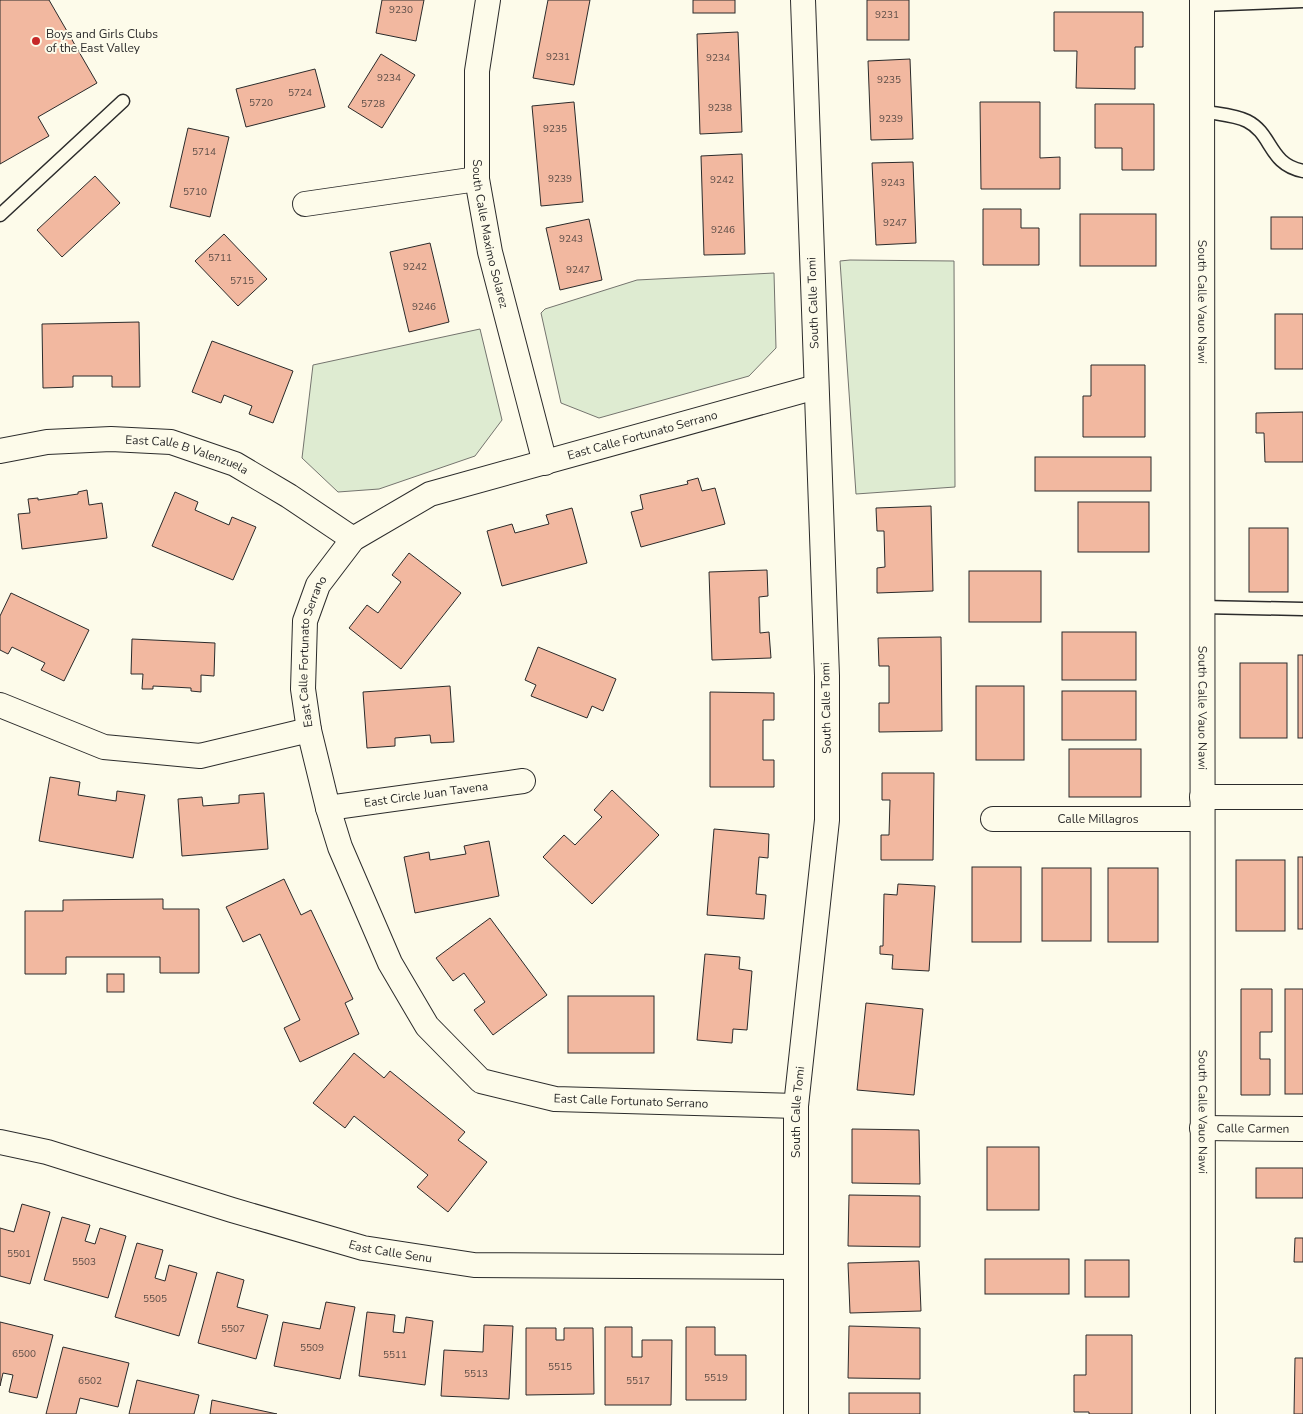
<svg xmlns="http://www.w3.org/2000/svg" width="1303" height="1414" viewBox="0 0 1303 1414" font-family="'Nunito Sans',sans-serif">
<style>
.green{fill:#deebd1;stroke:#74746e}
.building{fill:#f2b8a0;stroke:#2b2b2b}
.lines{fill:none;stroke-linecap:round;stroke-linejoin:round}
.service-casing{stroke:#2b2b2b;stroke-width:15}
.minor-casing{stroke:#2b2b2b;stroke-width:26}
.service{stroke:#fdfbea;stroke-width:12}
.minor{stroke:#fdfbea;stroke-width:24}
.poi-dot{fill:#c62828;stroke:#fdfbea;stroke-width:2}
.labels{text-anchor:middle;dominant-baseline:central;stroke-width:4;stroke-linejoin:round;paint-order:stroke}
.number-label{font-size:10px;fill:#5d4e48}
.poi-label{font-size:12px;fill:#2b2b2b;stroke:#fdfbea;text-anchor:start}
.street-label{font-size:12px;fill:#2b2b2b;stroke:#fdfbea}
</style>
<rect width="100%" height="100%" fill="#fdfbea"/>
<!-- green -->
<g class="green">
<path d="M850,260L954,261L955,487L856,494L840,261Z"/>
<path d="M774,273L776,348L749,376L599,418L561,403L541,313L545,309L637,280Z"/>
<path d="M480,329L502,420L475,456L379,489L338,492L302,458L313,365Z"/>
</g>
<!-- building -->
<g class="building">
<path d="M0,0H49L97,83L38,117L49,136L0,164Z"/>
<path d="M382,0H424L416,41L376,33Z"/>
<path d="M548,0H590L574,85L533,78Z"/>
<rect x="693" y="0" width="42" height="13"/>
<rect x="867" y="0" width="42" height="40"/>
<path d="M1054,12H1143V47H1135V89L1076,88L1077,51H1054Z"/>
<path d="M738,32L742,132L700,134L697,34Z"/>
<path d="M381,54L415,75L382,128L348,107Z"/>
<path d="M910,59L913,139L871,140L868,61Z"/>
<path d="M315,69L325,107L246,127L236,89Z"/>
<path d="M574,102L583,202L541,206L532,106Z"/>
<path d="M980,102H1040V158L1060,157V189H981Z"/>
<path d="M1095,104H1154V170H1122V148H1095Z"/>
<path d="M188,128L229,137L210,217L170,207Z"/>
<path d="M742,154L745,254L704,255L701,156Z"/>
<path d="M913,162L916,243L876,245L872,163Z"/>
<path d="M95,176L120,203L62,257L37,230Z"/>
<path d="M983,209H1021V228H1039V265H983Z"/>
<rect x="1080" y="214" width="76" height="52"/>
<rect x="1271" y="217" width="32" height="32"/>
<path d="M589,219L602,280L560,290L546,228Z"/>
<path d="M224,234L267,279L238,306L195,261Z"/>
<path d="M430,243L449,322L409,332L390,252Z"/>
<rect x="1275" y="314" width="28" height="55"/>
<path d="M139,322L140,387H112V376H73V387L43,388L42,324Z"/>
<path d="M212,341L293,371L273,423L249,414L252,406L224,395L221,403L192,392Z"/>
<path d="M1091,365H1145V437H1083V396H1091Z"/>
<path d="M1303,412V462H1265L1264,433H1256V413Z"/>
<rect x="1035" y="457" width="116" height="34"/>
<path d="M698,478L702,491L715,488L725,524L641,547L631,512L643,509L640,495L688,484L687,481Z"/>
<path d="M87,490L89,505L102,503L107,538L22,549L18,514L30,513L28,499L38,498V500L78,494V492Z"/>
<path d="M175,492L198,502L195,510L229,525L232,517L256,527L233,580L152,546Z"/>
<rect x="1078" y="502" width="71" height="50"/>
<path d="M931,506L933,591L877,593V568L885,567L884,531H877L876,508Z"/>
<path d="M572,508L587,563L502,586L487,531L512,524L515,533L549,524L546,515Z"/>
<rect x="1249" y="528" width="39" height="64"/>
<path d="M409,553L461,593L401,669L349,628L367,605L378,613L401,582L392,575Z"/>
<path d="M767,570L768,596L759,597L760,633L769,632L771,658L712,660L709,572Z"/>
<rect x="969" y="571" width="72" height="51"/>
<path d="M11,593L89,630L64,681L41,670L45,663L12,647L8,654L0,650V616Z"/>
<rect x="1062" y="632" width="74" height="48"/>
<path d="M941,637L942,731L879,732V703H889V666H879L878,638Z"/>
<path d="M132,639L215,643L214,676L201,675V692L191,691V688L153,686V689H142L143,674H131Z"/>
<path d="M538,647L616,679L603,711L592,706L587,718L531,696L536,685L525,680Z"/>
<rect x="1298" y="655" width="5" height="83"/>
<rect x="1240" y="663" width="47" height="75"/>
<path d="M450,686L454,742L431,743L430,735L395,738V746L367,748L363,692Z"/>
<rect x="976" y="686" width="48" height="74"/>
<rect x="1062" y="691" width="74" height="49"/>
<path d="M710,692L774,693V720H763V760H774V787H710Z"/>
<rect x="1069" y="749" width="72" height="48"/>
<path d="M882,773H934L933,860H881V835H889L890,800H882Z"/>
<path d="M50,777L80,782L78,795L116,801L117,791L145,795L133,858L39,841Z"/>
<path d="M612,790L659,835L592,904L543,857L564,835L575,845L602,817L594,810Z"/>
<path d="M264,793L268,849L182,856L178,799L202,797L203,806L239,803V795Z"/>
<path d="M714,829L769,834L768,858L759,857L756,894L766,895L764,919L707,915Z"/>
<path d="M489,841L499,896L415,913L404,857L429,852L430,860L466,854L464,846Z"/>
<rect x="1298" y="857" width="5" height="72"/>
<rect x="1236" y="860" width="49" height="71"/>
<rect x="972" y="867" width="49" height="75"/>
<rect x="1042" y="868" width="49" height="73"/>
<rect x="1108" y="868" width="50" height="74"/>
<path d="M284,879L301,915L311,910L353,999L345,1003L359,1034L300,1062L284,1028L300,1020L260,934L243,942L226,907Z"/>
<path d="M898,884L935,886L929,971L892,969L893,955L880,954V946H883L884,894L897,895Z"/>
<path d="M163,899V909H199V973H160V957H66V974H25V911H63V900Z"/>
<path d="M490,918L547,995L493,1035L474,1010L485,1002L464,973L453,981L436,958Z"/>
<path d="M705,954L740,957L739,969L752,971L747,1030L733,1029L732,1043L697,1040Z"/>
<rect x="107" y="974" width="17" height="18"/>
<path d="M1241,989H1272V1032H1260V1059H1270V1095H1241Z"/>
<rect x="1285" y="989" width="18" height="105"/>
<rect x="568" y="996" width="86" height="57"/>
<path d="M866,1003L923,1009L914,1095L857,1090Z"/>
<path d="M354,1053L384,1078L390,1071L465,1132L458,1140L487,1162L448,1212L417,1187L428,1175L354,1116L345,1128L313,1103Z"/>
<path d="M852,1129L919,1130L920,1184L852,1183Z"/>
<rect x="987" y="1147" width="52" height="63"/>
<rect x="1256" y="1168" width="47" height="30"/>
<path d="M849,1195L920,1196V1247L848,1246Z"/>
<path d="M22,1204L50,1212L30,1284L0,1276V1228L14,1232Z"/>
<path d="M62,1217L90,1225L85,1241L95,1244L100,1228L126,1236L108,1298L44,1280Z"/>
<path d="M1295,1238H1303V1262H1294Z"/>
<path d="M137,1243L163,1250L155,1278L165,1281L169,1265L197,1273L179,1336L115,1317Z"/>
<rect x="985" y="1259" width="84" height="35"/>
<rect x="1085" y="1260" width="44" height="37"/>
<path d="M919,1261L921,1311L850,1313L848,1263Z"/>
<path d="M217,1272L244,1280L237,1307L268,1315L256,1359L198,1343Z"/>
<path d="M326,1302L355,1307L340,1379L274,1366L283,1322L320,1329Z"/>
<path d="M367,1312L395,1315L393,1332L404,1333L406,1317L433,1321L425,1385L359,1376Z"/>
<path d="M0,1322L53,1335L37,1398L9,1392L13,1375L3,1373L0,1386Z"/>
<path d="M484,1325L513,1326L509,1399L441,1396L444,1350L483,1352Z"/>
<path d="M849,1326L920,1328V1379L848,1378Z"/>
<path d="M605,1327H632V1357H642V1340H672L671,1405H605Z"/>
<path d="M686,1327H715V1355H746V1400H686Z"/>
<path d="M526,1328H556V1340H564V1328H593L594,1394L526,1395Z"/>
<path d="M1086,1335H1132V1414H1089V1412H1074V1375H1086Z"/>
<path d="M63,1347L129,1363L118,1407L80,1398L76,1414H46Z"/>
<path d="M1295,1358H1303V1414H1294Z"/>
<path d="M137,1380L199,1395L194,1414H129Z"/>
<rect x="849" y="1393" width="71" height="21"/>
<path d="M212,1400L277,1414H210Z"/>
</g>
<g class="lines">
<!-- service casing -->
<g class="service-casing">
<g id="service">
<path d="M1202,5L1303,1"/>
<path d="M1202,111C1216,114 1235,115 1247,121C1273,134 1268,164 1303,171"/>
<path d="M0,215L123,101"/>
<path d="M1202,607L1303,609"/>
</g>
</g>
<!-- minor casing -->
<g class="minor-casing">
<g id="minor">
<path id="s1" d="M488,0L477,71V179L490,252L545,463"/>
<path id="s2" d="M1202,0L1203,1414"/>
<path d="M305,204L477,179"/>
<path id="s3" d="M0,451L47,442L111,439L171,442L235,464L289,496L353,539"/>
<path d="M0,705L104,747L200,756L309,730"/>
<path d="M1202,797H1303"/>
<path id="s4" d="M328,808L523,781"/>
<path id="s5" d="M993,819H1202"/>
<path id="s6" d="M796,1106L555,1099L481,1081L427,1026L390,963L340,847L328,808L309,730L303,689L305,621L318,585L353,539L430,494L816,387"/>
<path id="s7" d="M1202,1128L1303,1129"/>
<path id="s8" d="M0,1142L47,1152L232,1210L363,1248L474,1265L796,1267"/>
<path id="s9" d="M796,1414V1106L827,820V676L803,0"/>
</g>
</g>
<!-- service -->
<use href="#service" class="service"/>
<!-- minor -->
<use href="#minor" class="minor"/>
</g>
<!-- markers -->
<circle class="poi-dot" cx="36" cy="41" r="5"/>
<g class="labels">
<!-- number labels -->
<g class="number-label">
<text x="401" y="10">9230</text>
<text x="887" y="15">9231</text>
<text x="558" y="57">9231</text>
<text x="718" y="58">9234</text>
<text x="389" y="78">9234</text>
<text x="889" y="80">9235</text>
<text x="300" y="93">5724</text>
<text x="261" y="103">5720</text>
<text x="373" y="104">5728</text>
<text x="720" y="108">9238</text>
<text x="891" y="119">9239</text>
<text x="555" y="129">9235</text>
<text x="204" y="152">5714</text>
<text x="560" y="179">9239</text>
<text x="722" y="180">9242</text>
<text x="893" y="183">9243</text>
<text x="195" y="192">5710</text>
<text x="895" y="223">9247</text>
<text x="723" y="230">9246</text>
<text x="571" y="239">9243</text>
<text x="220" y="258">5711</text>
<text x="415" y="267">9242</text>
<text x="578" y="270">9247</text>
<text x="242" y="281">5715</text>
<text x="424" y="307">9246</text>
<text x="19" y="1254">5501</text>
<text x="84" y="1262">5503</text>
<text x="155" y="1299">5505</text>
<text x="233" y="1329">5507</text>
<text x="312" y="1348">5509</text>
<text x="24" y="1354">6500</text>
<text x="395" y="1355">5511</text>
<text x="560" y="1367">5515</text>
<text x="476" y="1374">5513</text>
<text x="716" y="1378">5519</text>
<text x="90" y="1381">6502</text>
<text x="638" y="1381">5517</text>
</g>
<!-- poi labels -->
<g class="poi-label">
<text x="46" y="34">Boys and Girls Clubs<tspan x="46" dy="14">of the East Valley</tspan></text>
</g>
<!-- street labels -->
<g class="street-label">
<text stroke="none"><textPath href="#s1" startOffset="236">South Calle Maximo Solarez</textPath></text>
<text stroke="none"><textPath href="#s2" startOffset="302">South Calle Vauo Nawi</textPath></text>
<text transform="translate(813 303) rotate(-92)">South Calle Tomi</text>
<text stroke="none"><textPath href="#s6" startOffset="1230">East Calle Fortunato Serrano</textPath></text>
<text stroke="none"><textPath href="#s3" startOffset="190">East Calle B Valenzuela</textPath></text>
<text stroke="none"><textPath href="#s6" startOffset="795">East Calle Fortunato Serrano</textPath></text>
<text stroke="none"><textPath href="#s2" startOffset="708">South Calle Vauo Nawi</textPath></text>
<text transform="translate(826 708) rotate(-91)">South Calle Tomi</text>
<text stroke="none"><textPath href="#s4" startOffset="99">East Circle Juan Tavena</textPath></text>
<text stroke="none"><textPath href="#s5" startOffset="105">Calle Millagros</textPath></text>
<text transform="translate(631 1101) rotate(2)">East Calle Fortunato Serrano</text>
<text stroke="none"><textPath href="#s9" startOffset="302">South Calle Tomi</textPath></text>
<text stroke="none"><textPath href="#s2" startOffset="1112">South Calle Vauo Nawi</textPath></text>
<text stroke="none"><textPath href="#s7" startOffset="51">Calle Carmen</textPath></text>
<text stroke="none"><textPath href="#s8" startOffset="406">East Calle Senu</textPath></text>
</g>
</g>
</svg>
